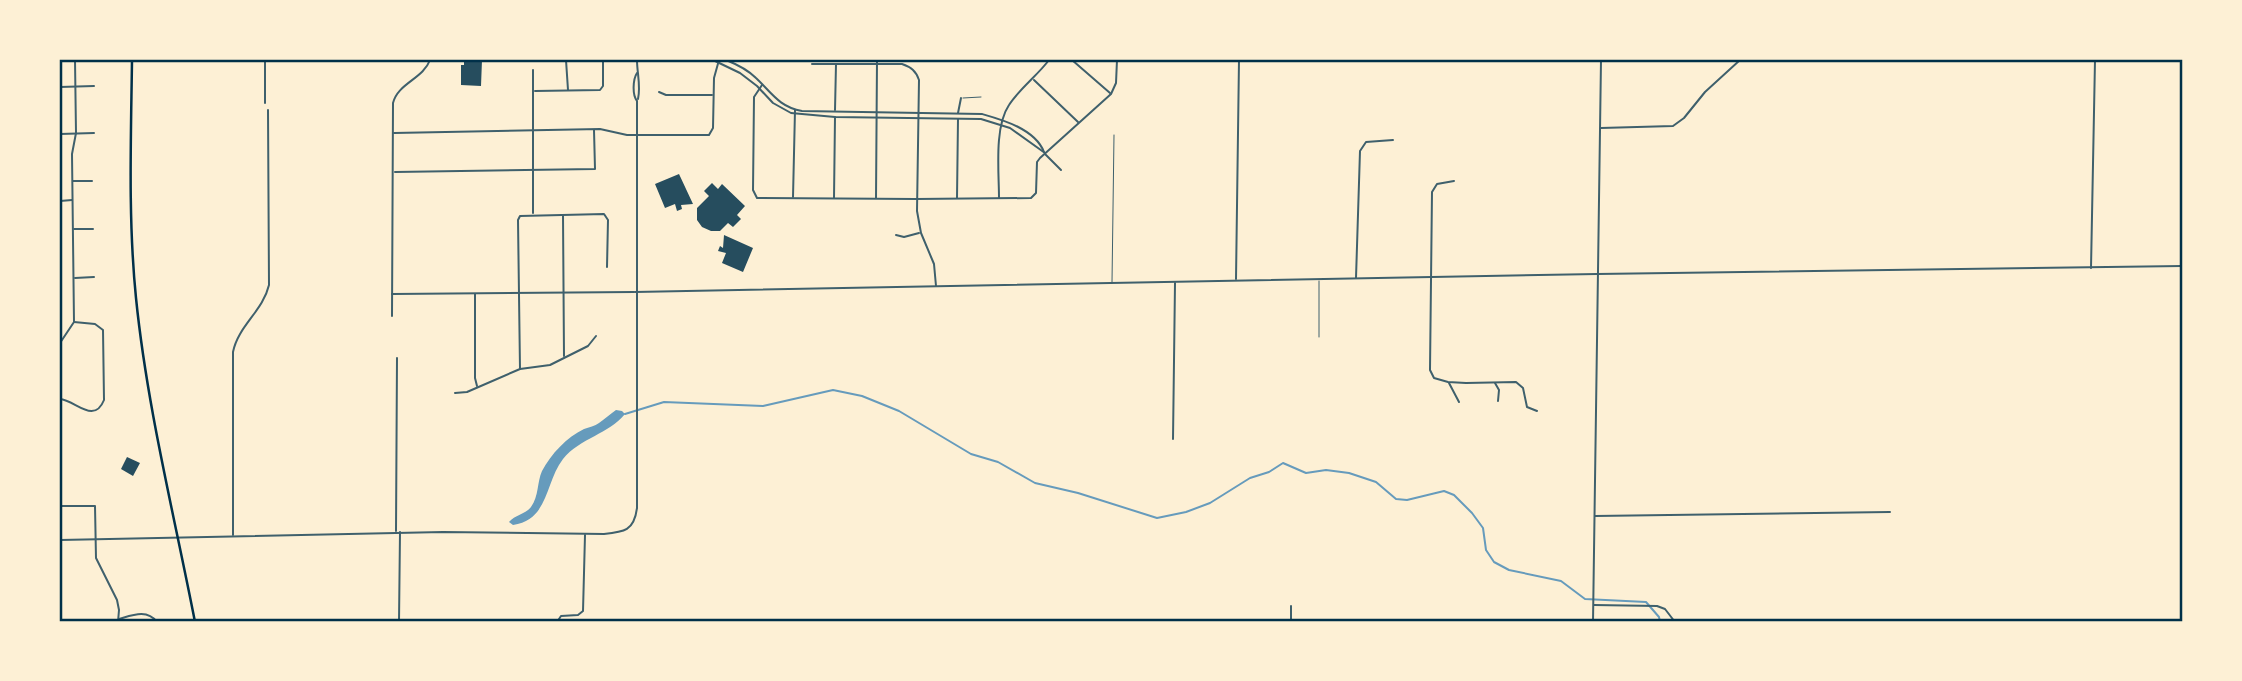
<svg xmlns="http://www.w3.org/2000/svg" width="2242" height="681" viewBox="0 0 2242 681" font-family="Helvetica,sans-serif">
<style>
.water{fill:#669bbc}
.lines{fill:none;stroke-linecap:round;stroke-linejoin:round}
.stream{stroke:#669bbc;stroke-width:2}
.building{fill:#264d5e}
.service{stroke:#3f606c;stroke-width:1}
.minor{stroke:#3f606c;stroke-width:2}
.tertiary{stroke:#3f606c;stroke-width:2}
.primary{stroke:#003049;stroke-width:2.5}
.neatline{fill:none;stroke:#003049;stroke-width:2.5}
</style>
<rect width="100%" height="100%" fill="#fdf0d5"/>
<!-- water -->
<path class="water" d="M616,410L622,411L625,414C609,434 580,438 563,459C545,482 549,520 513,525L509,522C515,515 526,514 531,507C539,496 537,482 542,471C551,454 567,437 584,429C589,427 595,426 599,423C605,419 610,414 616,410Z"/>
<g class="lines">
<!-- stream -->
<path class="stream" d="M625,414L664,402L763,406L833,390L862,396L899,411L971,454L998,462L1035,483L1078,493L1157,518L1186,512L1210,503L1250,478L1269,472L1283,463L1306,473L1326,470L1349,473L1376,482L1396,499L1407,500L1444,491L1454,495L1472,513L1483,528L1486,550L1494,562L1509,570L1561,581L1585,599L1646,602L1659,617L1660,622"/>
</g>
<!-- building -->
<g class="building">
<path d="M464,60H482L481,86L461,85V65H464Z"/>
<path d="M679,174L693,204L681,205L682,209L677,211L675,204L665,208L655,184Z"/>
<path d="M712,183L718,189L722,184L745,206L737,215L741,219L733,227L728,223L720,231H711L702,227L697,220V208L709,196L704,191Z"/>
<path d="M724,235L753,248L743,272L722,263L726,253L718,251L720,246L723,248Z"/>
<path d="M127,457L140,463L133,476L121,469Z"/>
</g>
<g class="lines">
<!-- service -->
<g class="service">
<path d="M963,98L981,97"/>
<path d="M1112,283L1114,135"/>
<path d="M1319,337V281"/>
</g>
<!-- minor -->
<g class="minor">
<path d="M566,60L568,90"/>
<path d="M1072,60L1110,93"/>
<path d="M812,64H902C911,67 916,71 919,80L917,211L921,233L934,264L936,286"/>
<path d="M1034,80L1078,122"/>
<path d="M762,85L754,97L753,190L757,198L916,199L1031,198L1036,193L1037,162L1040,158L1111,94L1116,83L1117,60"/>
<path d="M60,87L94,86"/>
<path d="M535,91L600,90L603,86V60"/>
<path d="M659,92L666,95H712"/>
<path d="M265,103V60"/>
<path d="M835,110L836,64"/>
<path d="M958,113L961,98"/>
<path d="M1601,128L1673,126L1684,118L1705,92L1740,60"/>
<path d="M394,133L600,129L627,135H709L713,128L714,78L719,60"/>
<path d="M60,134L94,133"/>
<path d="M1045,154L1061,170"/>
<path d="M395,172L595,169L594,130"/>
<path d="M73,181H92"/>
<path d="M1454,181L1437,184L1432,192L1430,370L1434,378L1448,382L1466,383L1516,382L1523,388L1527,407L1537,411"/>
<path d="M793,197L795,110"/>
<path d="M834,198L835,117"/>
<path d="M876,198L877,60"/>
<path d="M957,198L958,119"/>
<path d="M999,198C999,172 994,127 1009,105C1020,88 1037,76 1049,60"/>
<path d="M60,201L72,200"/>
<path d="M533,213V70"/>
<path d="M563,215L564,356"/>
<path d="M74,229H93"/>
<path d="M896,235L904,237L919,233"/>
<path d="M2091,268L2095,60"/>
<path d="M75,278L94,277"/>
<path d="M1356,278L1360,151L1366,142L1393,140"/>
<path d="M1236,279L1239,60"/>
<path d="M392,294L634,292"/>
<path d="M475,294V378L477,386"/>
<path d="M392,316L393,103C398,83 423,79 430,60"/>
<path d="M60,343L74,322L72,154L76,133L75,60"/>
<path d="M520,369L518,220L520,216L604,214L608,220L607,267"/>
<path d="M1449,383L1459,402"/>
<path d="M1495,383L1499,390L1498,401"/>
<path d="M455,393L467,392L520,369L550,365L588,346L596,336"/>
<path d="M60,399C75,400 94,425 104,400L103,330L95,324L74,322"/>
<path d="M1173,439L1175,283"/>
<path d="M60,506H95L96,558L117,600L119,610L118,622"/>
<path d="M1595,516L1890,512"/>
<path d="M396,531L397,358"/>
<path d="M233,535V352C238,326 263,311 269,285L268,110"/>
<path d="M1594,605L1657,606L1665,609L1675,622"/>
<path d="M119,619C133,615 147,609 157,622"/>
<path d="M399,622L400,532"/>
<path d="M557,622L561,616L578,615L583,611L585,535"/>
<path d="M1291,622V606"/>
</g>
<!-- tertiary -->
<g class="tertiary">
<path d="M637,60C637,73 641,86 638,99"/>
<path d="M713,60L740,73L757,86L773,103L791,113L835,117L981,119L1010,128L1045,153"/>
<path d="M726,60C736,64 748,70 756,78C771,92 779,107 802,111L982,114C1003,120 1035,129 1044,152"/>
<path d="M635,292L1597,274L2182,266"/>
<path d="M60,540L443,532L604,534C624,532 634,531 637,508V101C632,95 633,79 637,73"/>
<path d="M1593,622L1601,60"/>
</g>
<!-- primary -->
<path class="primary" d="M132,60C131,139 128,219 136,298C147,407 174,514 195,622"/>
</g>
<!-- border -->
<rect width="2242" height="681" fill="none" stroke="#fdf0d5" stroke-width="122"/>
<rect x="61" y="61" width="2120" height="559" class="neatline"/>
</svg>
